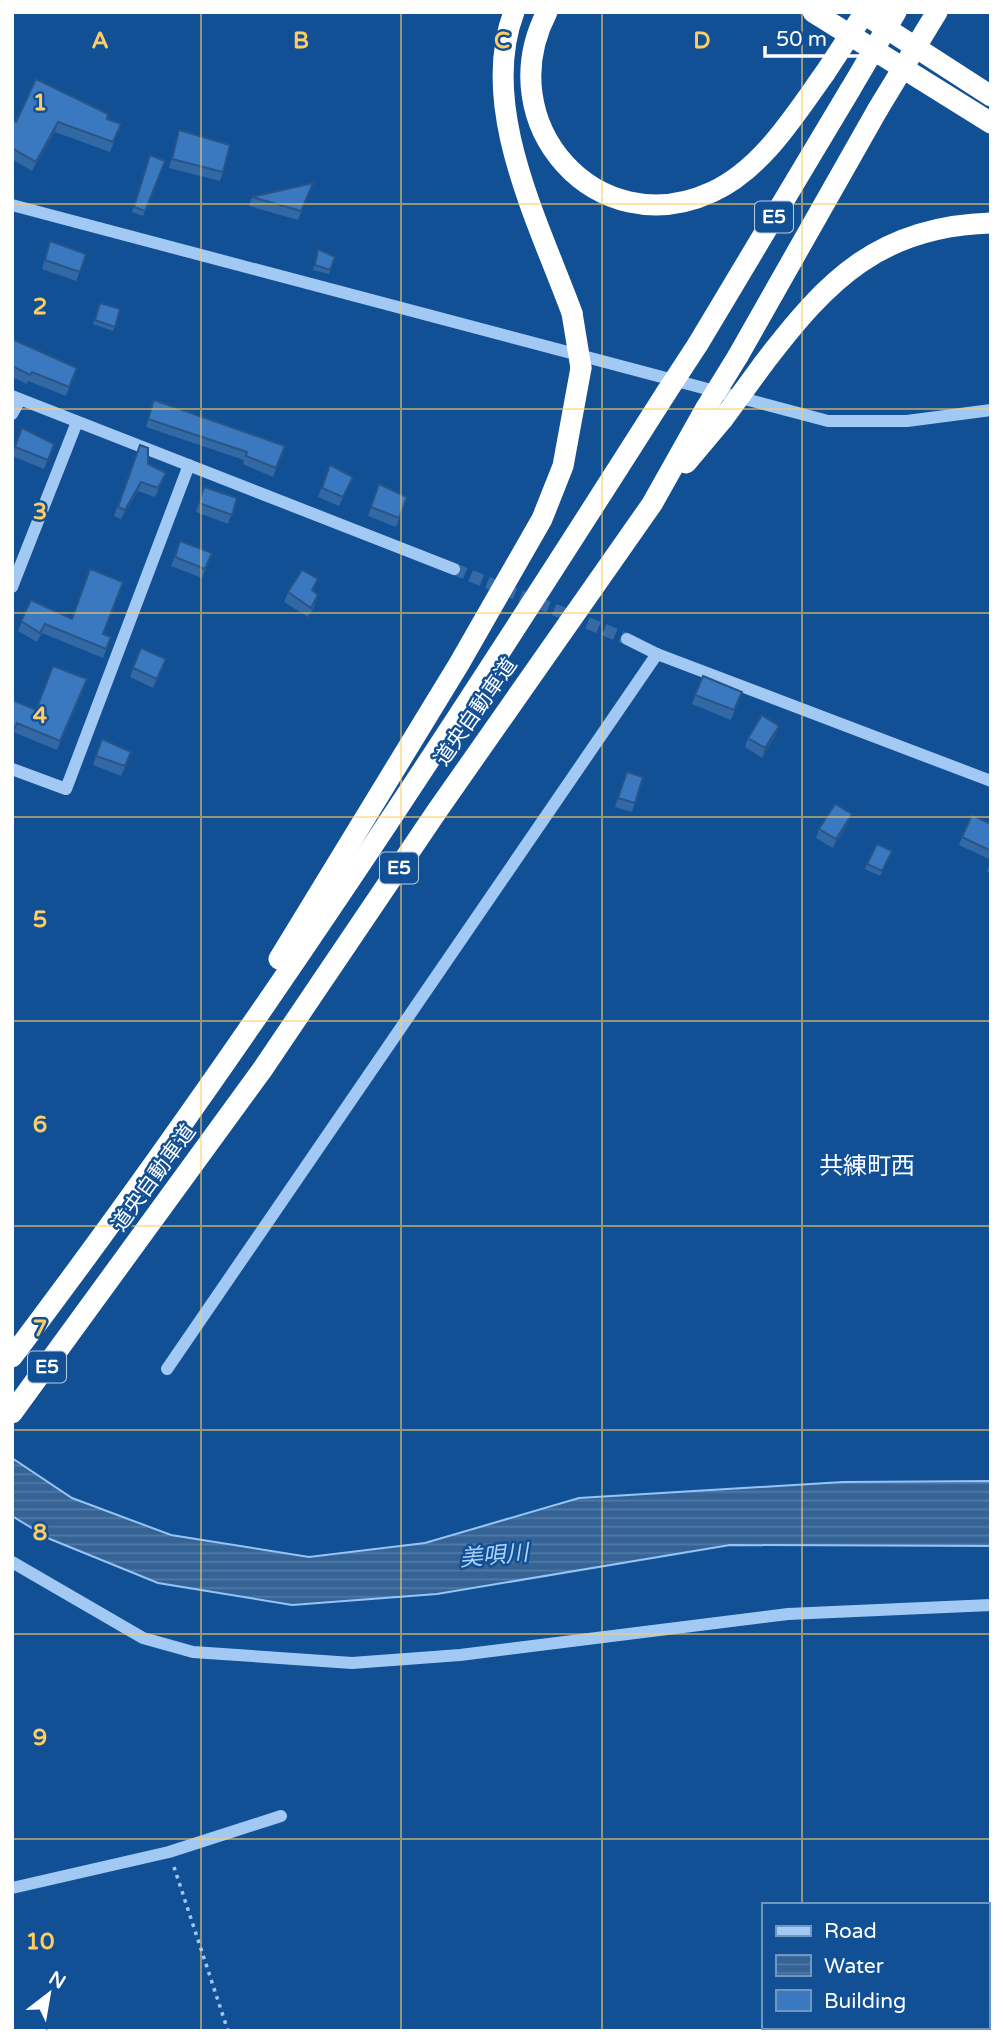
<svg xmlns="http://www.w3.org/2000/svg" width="1003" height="2043" viewBox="0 0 1003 2043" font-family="'Varela Round','Noto Sans JP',sans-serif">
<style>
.forest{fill:url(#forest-firs)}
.water{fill:url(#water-rules);stroke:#94c5f6;stroke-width:2}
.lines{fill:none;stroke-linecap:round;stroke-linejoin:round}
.minor-tunnel{stroke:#366aa6;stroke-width:12;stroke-dasharray:12 6;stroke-linecap:butt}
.path{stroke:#a2c9f3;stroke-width:3.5;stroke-dasharray:3.5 5;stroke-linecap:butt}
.minor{stroke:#a2c9f3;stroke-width:12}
.highway{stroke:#fff;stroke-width:21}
.highway-bridge{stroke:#fff;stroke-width:21}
.wall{fill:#3268a4}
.shaded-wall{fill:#295586}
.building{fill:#3a79bf;stroke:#295586;stroke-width:2}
.grid{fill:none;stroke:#ffcd64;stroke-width:2;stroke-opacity:0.55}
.labels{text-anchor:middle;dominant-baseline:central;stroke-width:5;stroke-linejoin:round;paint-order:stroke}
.shield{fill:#125096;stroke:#b8cae0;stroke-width:2}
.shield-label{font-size:19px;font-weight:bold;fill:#fff}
.street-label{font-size:21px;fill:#fff;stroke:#125096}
.water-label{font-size:23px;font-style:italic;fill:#aed3fa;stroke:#125096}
.quarter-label{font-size:24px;fill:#fff;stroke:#125096}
.grid-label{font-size:23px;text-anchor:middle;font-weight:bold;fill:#ffcd64;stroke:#125096;stroke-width:5;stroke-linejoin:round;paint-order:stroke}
</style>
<defs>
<pattern id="forest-firs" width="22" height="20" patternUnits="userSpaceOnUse" patternTransform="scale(1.75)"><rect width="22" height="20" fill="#2068b4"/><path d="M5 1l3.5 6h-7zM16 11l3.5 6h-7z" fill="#417fbf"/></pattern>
<pattern id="water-rules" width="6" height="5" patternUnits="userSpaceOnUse" patternTransform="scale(1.75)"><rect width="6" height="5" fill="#356395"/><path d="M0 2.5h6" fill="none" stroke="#537aa5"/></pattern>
</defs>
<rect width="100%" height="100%" fill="#125096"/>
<!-- forest -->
<path class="forest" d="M991,1992V2031H851L863,2027H987V1993Z"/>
<!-- water -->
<path class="water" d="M12,1458L72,1498L171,1535L309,1557L425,1543L579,1498L843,1482L991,1481V1546L730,1545L437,1594L292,1605L158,1583L50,1539L12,1516Z"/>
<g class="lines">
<!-- minor-tunnel -->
<path class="minor-tunnel" d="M454,569L627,639"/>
<!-- path -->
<path class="path" d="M174,1867L228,2031"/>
<!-- minor -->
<g class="minor">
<path d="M12,205L828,421H907L991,410"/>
<path d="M12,396L454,569"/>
<path d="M12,414L20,400"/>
<path d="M12,587L77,422"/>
<path d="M627,639L657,654L991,781"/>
<path d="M12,769L66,789L189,465"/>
<path d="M167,1369L657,654"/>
<path d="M12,1562L143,1638L193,1652L352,1663L460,1655L788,1614L991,1605"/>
<path d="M12,1888L169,1852L281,1816"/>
</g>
<!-- highway -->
<g class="highway">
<path d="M514,12C478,107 539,223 572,313"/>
<path d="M547,12C489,124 597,245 712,192C762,169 794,116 825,73"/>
<path d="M813,12L991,123"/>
<path d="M861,12L991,96"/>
<path d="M698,344L850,90"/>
<path d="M738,356L878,109"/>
<path d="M764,363C827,280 880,226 991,223"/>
<path d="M686,463L723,419"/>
<path d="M279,959L459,664L542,519L563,466L581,368"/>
<path d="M12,1357C246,1048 458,720 666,393"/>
<path d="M12,1413L262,1070L437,811L652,504L706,408"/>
</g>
<!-- highway-bridge -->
<g class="highway-bridge">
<path d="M825,73L865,12"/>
<path d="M850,90L896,12"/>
<path d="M878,109L937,12"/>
<path d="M572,313L581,368"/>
<path d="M666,393L698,344"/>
<path d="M706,408L738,356"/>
<path d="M723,419L764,363"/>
</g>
</g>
<!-- wall -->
<g class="wall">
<path d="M107,119L121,124L110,152L55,132L32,171L12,159V123L16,122Z"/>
<path d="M179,130L223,172L220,181L169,168Z"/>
<path d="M150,155L165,161L143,216L132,212Z"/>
<path d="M313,183L298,220L249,206L252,197Z"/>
<path d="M50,241L86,254L76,281L42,269Z"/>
<path d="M318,249L335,257L329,274L313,270Z"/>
<path d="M100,303L120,309L113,331L93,324Z"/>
<path d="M12,339L77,368L66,396L28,381L27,384L12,377Z"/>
<path d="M154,400L285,446L273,477L243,464L244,460L146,427Z"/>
<path d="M22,428L54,444L44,469L12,456Z"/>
<path d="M140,445L148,464L166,473L155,497L138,491L121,519L114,516Z"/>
<path d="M330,465L353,477L339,506L318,497Z"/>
<path d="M379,484L407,497L396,527L368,516Z"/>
<path d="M204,487L237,498L228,524L196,512Z"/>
<path d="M180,541L212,553L202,578L171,566Z"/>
<path d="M314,588L313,591L315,605L308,617L284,602L288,592Z"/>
<path d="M31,600L111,637L103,658L42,633L37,642L18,631Z"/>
<path d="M141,648L162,668L153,688L130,677Z"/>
<path d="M703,676L742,692L731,720L692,704Z"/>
<path d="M84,688L57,750L13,732L12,700L36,710Z"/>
<path d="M776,735L762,758L745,747L748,738Z"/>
<path d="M102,739L128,761L121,776L93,765Z"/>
<path d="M627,772L643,777L632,812L615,807Z"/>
<path d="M848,824L833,848L816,838L819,829Z"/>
<path d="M991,824V860L959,845L962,837Z"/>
<path d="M892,851L880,876L865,869L867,864Z"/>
<path d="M991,861V873L987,871Z"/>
</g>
<!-- shaded-wall -->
<g class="shaded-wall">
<path d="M58,122L55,132L32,171L36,162Z"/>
<path d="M141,482L138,491L121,519L125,510Z"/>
<path d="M779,726L776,735L762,758L765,748Z"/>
<path d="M852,814L848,824L833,848L836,839Z"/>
</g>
<!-- building -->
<g class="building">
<path d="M36,79L108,114L107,119L121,124L113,142L58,122L36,162L12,148V123L14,120L16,122Z"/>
<path d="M179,130L230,145L223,172L172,159Z"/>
<path d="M150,155L165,161L145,211L134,207Z"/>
<path d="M313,183L301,211L252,197Z"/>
<path d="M50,241L86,254L80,272L45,260Z"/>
<path d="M318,249L335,257L330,270L315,265Z"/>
<path d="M100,303L120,309L115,327L95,320Z"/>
<path d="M12,339L77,368L69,387L32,372L30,375L12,366Z"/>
<path d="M154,400L285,446L276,468L246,456L247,452L148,419Z"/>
<path d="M22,428L54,444L48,460L15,447Z"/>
<path d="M140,445L148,448V464L166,473L158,488L141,482L125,510L118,507Z"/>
<path d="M330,465L353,477L343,497L322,488Z"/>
<path d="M379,484L407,497L399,518L371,507Z"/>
<path d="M204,487L237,498L232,515L199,503Z"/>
<path d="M180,541L212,553L205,569L175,557Z"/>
<path d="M90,569L123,582L103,634L111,637L106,649L45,624L40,633L21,621L31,600L72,619Z"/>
<path d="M302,570L318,579L312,590L318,595L311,608L288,592Z"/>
<path d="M141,648L166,659L157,679L133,668Z"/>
<path d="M53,666L87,679L60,741L17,723L12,733V700L36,710Z"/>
<path d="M703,676L742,692L734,710L695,695Z"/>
<path d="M762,715L779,726L765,748L748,738Z"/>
<path d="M102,739L131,752L125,766L96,756Z"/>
<path d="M627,772L643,777L635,803L618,798Z"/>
<path d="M835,804L852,814L836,839L819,829Z"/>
<path d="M972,815L991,824V851L962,837Z"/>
<path d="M877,844L892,851L882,871L867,864Z"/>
</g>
<!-- grid -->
<path class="grid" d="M201,12V2031M401,12V2031M602,12V2031M802,12V1905M12,204H991M12,409H991M12,613H991M12,817H991M12,1021H991M12,1226H991M12,1430H991M12,1634H991M12,1839H991M802,2027V2031"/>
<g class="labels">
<!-- shield labels -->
<g class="shield">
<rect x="755" y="201.5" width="38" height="31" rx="5"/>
<rect x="380" y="852.5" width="38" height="31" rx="5"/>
<rect x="28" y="1351.5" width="38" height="31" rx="5"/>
</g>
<g class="shield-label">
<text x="774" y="217">E5</text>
<text x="399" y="868">E5</text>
<text x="47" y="1367">E5</text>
</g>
<!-- street labels -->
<g class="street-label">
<text transform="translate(476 712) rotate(-55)">道央自動車道</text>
<text transform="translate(154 1178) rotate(-54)">道央自動車道</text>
</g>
<!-- water labels -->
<g class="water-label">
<text transform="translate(494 1556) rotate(-5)">美唄川</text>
</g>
<!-- quarter labels -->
<g class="quarter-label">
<text x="867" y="1166">共練町西</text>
</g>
</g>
<g class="grid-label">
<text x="100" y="48">A</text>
<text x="301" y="48">B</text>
<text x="502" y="48">C</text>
<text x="702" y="48">D</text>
<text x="40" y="110">1</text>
<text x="40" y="314">2</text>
<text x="40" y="519">3</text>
<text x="40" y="723">4</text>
<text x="40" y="927">5</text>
<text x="40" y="1132">6</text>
<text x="40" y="1336">7</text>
<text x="40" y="1540">8</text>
<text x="40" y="1745">9</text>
<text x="40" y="1949">10</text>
</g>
<!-- border -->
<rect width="1003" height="2043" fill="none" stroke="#ffffff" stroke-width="28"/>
<!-- legend -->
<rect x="762" y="1903" width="228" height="126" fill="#125096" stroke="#7196c0" stroke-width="2"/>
<rect x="776" y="1926" width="35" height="10" fill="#a2c9f3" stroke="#7196c0" stroke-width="2"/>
<text x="824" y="1938" font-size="21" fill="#ffffff">Road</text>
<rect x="776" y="1955" width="35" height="21" fill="url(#water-rules)" stroke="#7196c0" stroke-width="2"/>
<text x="824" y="1973" font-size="21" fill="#ffffff">Water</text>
<rect x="776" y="1990" width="35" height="21" fill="#3a79bf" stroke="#7196c0" stroke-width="2"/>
<text x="824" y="2008" font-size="21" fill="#ffffff">Building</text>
<!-- north arrow -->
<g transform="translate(49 1994) rotate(31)" stroke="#125096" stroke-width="5" paint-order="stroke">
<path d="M0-5L12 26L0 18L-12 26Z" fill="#ffffff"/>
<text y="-10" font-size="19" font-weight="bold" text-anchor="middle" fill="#ffffff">N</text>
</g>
<!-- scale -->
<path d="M765 46v10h145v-10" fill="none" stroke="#ffffff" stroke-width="3.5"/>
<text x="776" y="46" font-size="21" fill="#ffffff" stroke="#125096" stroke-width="5" paint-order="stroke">50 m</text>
</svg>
